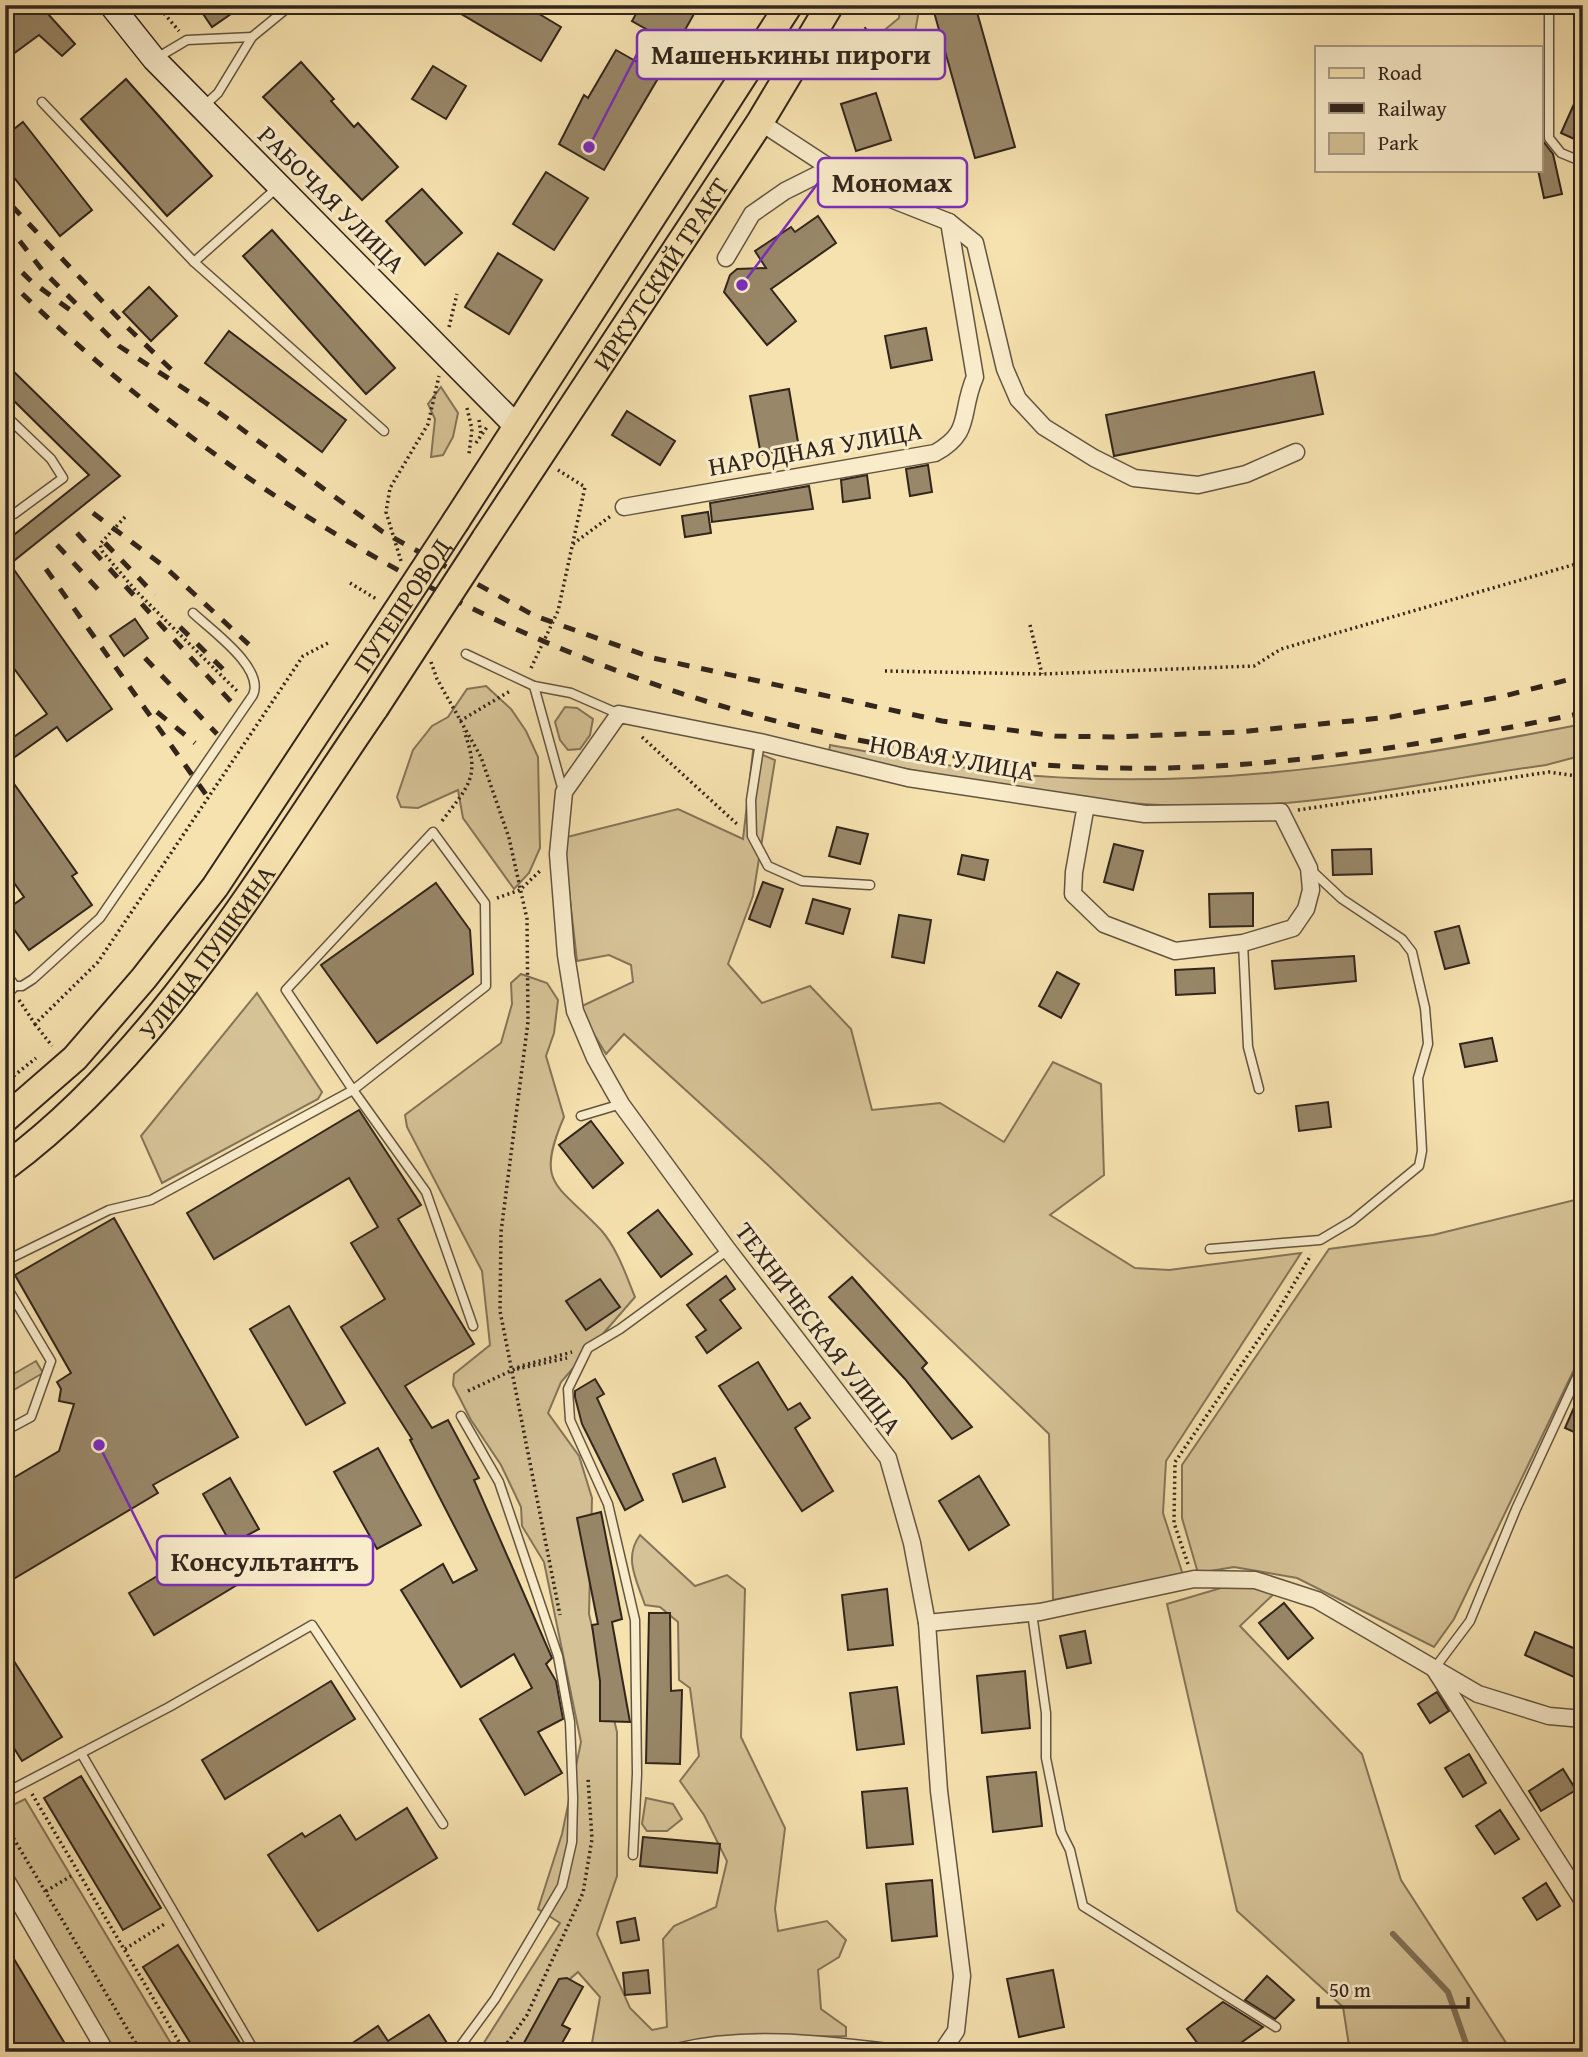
<svg xmlns="http://www.w3.org/2000/svg" width="1588" height="2057" viewBox="0 0 1588 2057" font-family="'Gentium Book Plus',serif">
<style>
.green{fill:#d5c296;stroke:#847459;stroke-width:2}
.lines{fill:none;stroke-linecap:round;stroke-linejoin:round}
.stream{stroke:#7f7056;stroke-width:6}
.building{fill:#988768;stroke:#32251c;stroke-width:2}
.lane-casing{stroke:#635441;stroke-width:11}
.street-casing{stroke:#635441;stroke-width:19}
.secondary-casing{stroke:#32251c;stroke-width:26}
.primary-casing{stroke:#32251c;stroke-width:30}
.path{stroke:#32251c;stroke-width:3.5;stroke-dasharray:2 3.5;stroke-linecap:butt}
.lane{stroke:#f9eccb;stroke-width:8}
.street{stroke:#f9eccb;stroke-width:16}
.secondary{stroke:#f9eccb;stroke-width:23}
.primary{stroke:#f6e2af;stroke-width:26}
.rail{stroke:#32251c;stroke-width:5;stroke-dasharray:12 12;stroke-linecap:butt}
.primary-bridge-casing{stroke:#32251c;stroke-width:30;stroke-linecap:butt}
.primary-bridge{stroke:#f6e2af;stroke-width:26}
.labels{text-anchor:middle;dominant-baseline:central;stroke-width:6;stroke-linejoin:round;paint-order:stroke}
.street-label{font-size:26px;fill:#32251c;stroke:#f9eccb}
.leader{fill:none;stroke:#7b2cbf;stroke-width:2.5}
.callout-dot{fill:#7b2cbf;stroke:#f9eccb;stroke-width:2.5}
.callout{fill:#f9eccb;stroke:#7b2cbf;stroke-width:2.5}
.callout-label{font-size:28px;text-anchor:middle;font-weight:bold;fill:#32251c}
</style>
<rect width="100%" height="100%" fill="#f6e2af"/>
<filter id="stains"><feTurbulence type="fractalNoise" baseFrequency=".00286" numOctaves="4"/><feColorMatrix values="0 0 0 0 .2 0 0 0 0 .09 0 0 0 0 .02 0 0 0 .5 -.17"/></filter>
<radialGradient id="worn" r=".72"><stop offset=".6" stop-color="#630" stop-opacity="0"/><stop offset="1" stop-color="#630" stop-opacity=".3"/></radialGradient>
<!-- green -->
<g class="green">
<path d="M900,5H920L913,43L884,59L876,37L899,18Z"/>
<path d="M441,387L458,413L453,437L443,455L431,457L435,419L428,404Z"/>
<path d="M486,686L511,709L526,731L538,757L540,848L529,873L514,889L463,818L458,790L418,808L401,807L397,797L413,750L432,726L448,717L467,689Z"/>
<path d="M565,707L577,708L593,719L590,735L580,749L568,750L560,740L555,722Z"/>
<path d="M1583,724V755L1580,756L1546,765C1450,778 1353,800 1256,805C1119,813 963,783 829,752L830,745C910,759 991,775 1072,778C1244,786 1414,757 1583,724Z"/>
<path d="M753,751L775,760L753,896L728,964L762,1003L810,986L851,1029L872,1110L940,1103L1004,1142L1053,1062L1101,1084L1104,1175L1050,1215L1135,1268L1169,1270L1301,1253L1166,1461L1163,1513L1183,1575L1053,1600L1049,1434L769,1166L624,1034L606,1054L578,1008L633,982L631,965L609,955L577,961L563,838L678,809L743,839Z"/>
<path d="M521,974L547,983L558,1000L554,1033L546,1056L564,1117C534,1186 558,1184 601,1230C617,1248 626,1275 635,1297L561,1382L548,1413L579,1456L592,1498L589,1614L617,1732V1876L597,1934L630,2008L652,2030L667,2027L663,1939L674,1926L716,1907L727,1861L704,1815L680,1781L699,1756L690,1688L679,1680L678,1622L660,1607L645,1605C637,1581 623,1558 640,1535L695,1586L727,1575L745,1589L741,1737L785,1828L775,1909L778,1931L827,1921L846,1940L839,1957L818,1970L821,2009L846,2027V2036L723,2037L644,2052H584L592,2043L600,1997L578,1972L562,1986L525,2052H478L560,1923L538,1909L562,1834L581,1742L544,1562L522,1526L521,1507L501,1465L471,1420L453,1385L454,1374L490,1345L482,1271L407,1127L405,1115L501,1043L512,1004L511,983Z"/>
<path d="M257,993L322,1092L318,1099L162,1183L141,1136Z"/>
<path d="M1583,1198V1351L1454,1619L1434,1647L1297,1578L1234,1567L1198,1573L1182,1518V1465L1329,1249L1433,1235Z"/>
<path d="M36,1361L43,1373L5,1395V1379Z"/>
<path d="M1231,1585L1277,1591L1240,1626L1362,1754L1401,1880L1512,2052H1350L1343,2007L1237,1911L1167,1604Z"/>
<path d="M646,1798L673,1804L682,1819L667,1831H647L642,1824Z"/>
<path d="M25,1799L176,2052H113L5,1867V1809Z"/>
</g>
<g class="lines">
<!-- stream -->
<path class="stream" d="M1393,1934L1448,1992L1469,2052"/>
</g>
<!-- building -->
<g class="building">
<path d="M5,5H40L75,44L62,56L39,35L5,60Z"/>
<path d="M197,5H244L212,27Z"/>
<path d="M446,5H524L561,27L541,61Z"/>
<path d="M641,5H699L676,46L632,21Z"/>
<path d="M946,5H975L1015,147L975,158L934,12L947,9Z"/>
<path d="M616,50L660,75L604,170L559,144L584,95L588,98Z"/>
<path d="M301,62L334,99L331,101L354,127L358,123L398,167L362,200L263,97Z"/>
<path d="M433,66L466,86L446,119L412,99Z"/>
<path d="M126,79L212,176L167,216L81,119Z"/>
<path d="M1583,84V143L1561,133Z"/>
<path d="M876,93L891,140L856,151L841,104Z"/>
<path d="M23,122L92,210L60,236L5,166V136Z"/>
<path d="M1541,130L1543,141L1553,154L1562,194L1544,198L1538,170H1541Z"/>
<path d="M546,172L588,198L554,250L513,224Z"/>
<path d="M422,189L462,233L425,265L386,221Z"/>
<path d="M818,216L836,243L771,289L796,321L767,345L724,292L730,275L737,269L766,268L755,251L791,227L795,232Z"/>
<path d="M272,230L395,368L366,394L243,256Z"/>
<path d="M498,253L542,280L509,334L465,307Z"/>
<path d="M149,287L177,316L151,341L123,312Z"/>
<path d="M926,328L932,360L891,368L885,336Z"/>
<path d="M229,331L346,420L322,452L205,363Z"/>
<path d="M5,363L120,476L10,564L112,709L67,741L57,727L5,764V743L47,714L5,656V542L89,475L5,392Z"/>
<path d="M1314,372L1323,414L1114,456L1106,415Z"/>
<path d="M789,389L799,448L761,455L750,396Z"/>
<path d="M627,411L675,441L660,465L612,435Z"/>
<path d="M928,465L932,492L910,496L906,469Z"/>
<path d="M867,475L870,498L843,502L841,480Z"/>
<path d="M809,486L813,509L712,522L710,503Z"/>
<path d="M708,512L711,533L685,537L682,516Z"/>
<path d="M135,619L148,638L124,656L110,636Z"/>
<path d="M5,771L77,873L72,876L92,905L29,950L5,917V911L24,897L5,870Z"/>
<path d="M837,827L868,834L860,864L829,856Z"/>
<path d="M1114,844L1143,851L1133,890L1104,882Z"/>
<path d="M1371,849L1372,874L1333,875L1332,850Z"/>
<path d="M962,855L988,860L984,880L958,874Z"/>
<path d="M763,882L783,889L770,927L749,919Z"/>
<path d="M436,883L470,930L473,974L377,1043L321,965Z"/>
<path d="M1253,893V926L1210,927L1209,894Z"/>
<path d="M813,899L850,909L843,934L806,923Z"/>
<path d="M899,915L931,920L924,963L892,957Z"/>
<path d="M1459,926L1469,963L1445,969L1435,932Z"/>
<path d="M1354,956L1356,981L1275,989L1272,961Z"/>
<path d="M1214,968L1215,993L1176,995L1175,970Z"/>
<path d="M1057,972L1079,984L1061,1018L1039,1006Z"/>
<path d="M1492,1038L1497,1061L1465,1067L1460,1044Z"/>
<path d="M1328,1102L1331,1127L1299,1131L1296,1106Z"/>
<path d="M359,1110L421,1205L398,1219L474,1344L405,1386L432,1428L448,1420L479,1478L474,1480L552,1658L546,1664L556,1681L563,1719L538,1732L562,1773L525,1795L480,1719L532,1688L514,1654L461,1687L401,1590L443,1564L453,1583L477,1570L410,1440L412,1439L341,1327L385,1299L351,1243L378,1227L349,1178L214,1259L187,1213Z"/>
<path d="M591,1121L623,1163L593,1188L559,1145Z"/>
<path d="M658,1210L692,1254L661,1277L628,1233Z"/>
<path d="M114,1218L238,1437L153,1485L158,1493L5,1584V1483L59,1451L74,1404L59,1401L61,1389L57,1382L71,1373L15,1275Z"/>
<path d="M726,1276L735,1289L720,1300L741,1328L707,1353L696,1337L706,1330L687,1305Z"/>
<path d="M852,1277L927,1363L922,1368L972,1427L952,1439L905,1379L829,1297Z"/>
<path d="M600,1279L620,1307L586,1330L566,1301Z"/>
<path d="M289,1306L345,1403L306,1425L250,1329Z"/>
<path d="M758,1362L788,1410L800,1403L810,1418L795,1428L833,1491L802,1511L719,1386Z"/>
<path d="M595,1379L604,1394L597,1398L643,1500L625,1510L582,1424L575,1397V1391Z"/>
<path d="M1583,1387V1436L1565,1428Z"/>
<path d="M378,1448L421,1525L377,1549L334,1472Z"/>
<path d="M715,1458L725,1487L683,1502L673,1474Z"/>
<path d="M979,1476L1009,1525L969,1550L939,1501Z"/>
<path d="M230,1478L259,1529L231,1544L203,1494Z"/>
<path d="M601,1512L622,1619L612,1622L630,1722L600,1721V1681L592,1625L598,1624L577,1518Z"/>
<path d="M217,1540L242,1582L154,1635L129,1593Z"/>
<path d="M887,1589L893,1645L848,1650L842,1595Z"/>
<path d="M1284,1603L1313,1638L1288,1659L1259,1623Z"/>
<path d="M649,1613H670L671,1691L682,1690L680,1764L646,1763Z"/>
<path d="M1085,1631L1091,1663L1067,1668L1060,1636Z"/>
<path d="M1535,1632L1583,1652V1681L1525,1655Z"/>
<path d="M5,1647L62,1737L22,1761L5,1734Z"/>
<path d="M1025,1671L1030,1728L982,1733L977,1676Z"/>
<path d="M331,1681L355,1719L225,1799L202,1760Z"/>
<path d="M897,1687L904,1744L857,1750L850,1693Z"/>
<path d="M1437,1692L1449,1711L1430,1723L1418,1704Z"/>
<path d="M1469,1754L1486,1783L1463,1797L1445,1768Z"/>
<path d="M1563,1769L1576,1790L1541,1811L1529,1791Z"/>
<path d="M1036,1772L1042,1826L993,1832L987,1777Z"/>
<path d="M81,1776L161,1908L123,1930L44,1798Z"/>
<path d="M907,1788L913,1844L867,1848L862,1792Z"/>
<path d="M407,1808L437,1858L318,1931L268,1855L302,1833L305,1837L340,1815L356,1840Z"/>
<path d="M1500,1810L1519,1839L1495,1854L1476,1826Z"/>
<path d="M643,1837L720,1844L717,1873L640,1866Z"/>
<path d="M932,1880L937,1936L892,1941L886,1884Z"/>
<path d="M1546,1883L1560,1906L1537,1920L1523,1898Z"/>
<path d="M635,1918L639,1940L621,1943L617,1922Z"/>
<path d="M5,1944L50,2019L70,2052H12L5,2041Z"/>
<path d="M178,1945L240,2043L227,2052H196L143,1967Z"/>
<path d="M648,1970L650,1993L625,1995L623,1973Z"/>
<path d="M1053,1970L1064,2027L1019,2037L1007,1979Z"/>
<path d="M1267,1976L1294,2000L1275,2019L1245,2000Z"/>
<path d="M567,1978L583,1987L562,2025L570,2029L557,2052H519L559,1979Z"/>
<path d="M1223,2002L1263,2027L1228,2052H1204L1187,2029Z"/>
<path d="M429,2015L447,2043L434,2052H339L378,2026L388,2041Z"/>
</g>
<g class="lines">
<!-- lane casing -->
<g class="lane-casing">
<g id="lane">
<path d="M1549,5V138L1561,153L1583,162"/>
<path d="M155,59L187,40L252,37"/>
<path d="M42,102L194,262"/>
<path d="M205,105L218,93L252,37L291,5"/>
<path d="M279,186L194,262L384,431"/>
<path d="M5,415L51,459L63,478L14,514H5"/>
<path d="M466,654L534,686L571,693L619,714"/>
<path d="M534,686L563,791"/>
<path d="M760,742L751,800L752,836L768,866L802,881L870,885"/>
<path d="M1243,943L1248,1047L1259,1089"/>
<path d="M10,986H22L33,979L100,918L253,695C265,668 211,630 193,613"/>
<path d="M581,1116L621,1104"/>
<path d="M1210,1249L1320,1240L1352,1221L1419,1166L1422,1151L1418,1078L1428,1044L1425,1008L1412,952L1402,939L1342,899L1311,870"/>
<path d="M5,1261L109,1210L151,1200L353,1090L286,990L433,832L485,903L486,986L353,1090L426,1192L473,1326"/>
<path d="M5,1284L51,1361L31,1417L5,1431"/>
<path d="M1032,1613L1046,1713V1758L1061,1832L1070,1850L1083,1906L1276,2027"/>
<path d="M1434,1669L1470,1621L1516,1509L1583,1364"/>
<path d="M81,1753L255,2052"/>
<path d="M5,1793L169,1707L312,1625L443,1824"/>
<path d="M633,1855L637,1774L635,1620L608,1504L570,1420L568,1389L588,1348L620,1329L728,1250"/>
<path d="M456,2052L495,1999L562,1886L572,1842L573,1798L570,1722L558,1656L499,1482L461,1416"/>
</g>
</g>
<!-- street casing -->
<g class="street-casing">
<g id="street">
<path d="M760,122L858,186L949,222L975,243L1005,369L1018,399L1044,427L1094,458L1134,478L1198,485L1246,474L1296,452"/>
<path d="M726,258L752,214L785,191L831,168"/>
<path d="M624,507L935,453C973,432 959,414 975,377L949,222"/>
<path d="M5,979L10,986"/>
<path d="M927,1623L1040,1612L1194,1579L1255,1580L1317,1600L1478,1694L1549,1716L1583,1719"/>
<path d="M1435,1670L1583,1901"/>
<path d="M5,1878L106,2052"/>
<path d="M943,2050L956,2031L962,1976L939,1791L927,1623L912,1543L888,1458L728,1250L621,1104L595,1058L575,1011L566,955L558,854L564,792L619,714L760,742L908,778L1086,805L1145,814L1281,812L1309,868L1311,890L1306,909L1293,928L1243,943L1175,951L1104,924L1073,894L1074,872L1086,805"/>
<path d="M677,2052C746,2035 820,2044 889,2052"/>
</g>
</g>
<!-- secondary casing -->
<g class="secondary-casing">
<path id="secondary" d="M111,5L154,59L518,428"/>
</g>
<!-- primary casing -->
<g class="primary-casing">
<g id="primary">
<path d="M456,521L789,5"/>
<path id="s1" d="M485,539L760,122L830,5"/>
<path d="M5,1119L75,1058L144,978L215,887L345,690"/>
<path id="s2" d="M5,1167C160,1053 267,865 375,708"/>
</g>
</g>
<!-- path -->
<g class="path">
<path d="M157,5L179,31"/>
<path d="M847,42L869,26"/>
<path d="M941,201L936,188L957,174"/>
<path d="M449,327L457,294"/>
<path d="M467,408L472,429L469,454"/>
<path d="M479,420L481,435"/>
<path d="M476,443L487,427"/>
<path d="M125,517L100,544L102,551L136,591L239,693"/>
<path d="M573,544L612,515"/>
<path d="M401,561L386,512L390,488L428,424L439,376"/>
<path d="M350,583L378,600"/>
<path d="M1030,625L1042,674"/>
<path d="M431,662L437,679L481,757L509,838L527,919L528,1022L501,1232L500,1311L560,1615"/>
<path d="M531,668L558,611L585,487L558,470"/>
<path d="M885,671L1042,674L1254,666L1281,649L1583,562"/>
<path d="M460,721L510,691"/>
<path d="M642,737L737,824"/>
<path d="M1298,810L1549,772L1583,777"/>
<path d="M442,821C469,785 481,777 464,731"/>
<path d="M497,898L520,890L542,869"/>
<path d="M19,1000L35,1024L98,962L303,656L330,642"/>
<path d="M35,1024L52,1046"/>
<path d="M5,1083L36,1058"/>
<path d="M517,1369L567,1358"/>
<path d="M468,1391L521,1366L572,1352"/>
<path d="M1188,1564L1174,1523L1175,1462L1276,1314L1311,1255"/>
<path d="M32,1794L185,2052"/>
<path d="M5,1824L141,2052"/>
<path d="M46,1891L71,1876"/>
<path d="M125,1949L166,1923"/>
<path d="M501,2052L527,2015L583,1893L592,1839L588,1778"/>
</g>
<!-- lane -->
<use href="#lane" class="lane"/>
<!-- street -->
<use href="#street" class="street"/>
<!-- secondary -->
<use href="#secondary" class="secondary"/>
<!-- primary -->
<use href="#primary" class="primary"/>
<!-- rail -->
<g class="rail">
<path d="M12,206L124,324L178,376"/>
<path d="M5,222L43,271L119,346L206,403L383,532L535,616L653,658L942,721L1055,736L1113,737L1239,732L1391,717L1500,697L1583,676"/>
<path d="M5,256L31,281L74,313"/>
<path d="M5,277C311,578 731,776 1165,768C1307,765 1444,741 1583,713"/>
<path d="M93,513L165,567L257,652"/>
<path d="M77,533L233,704"/>
<path d="M105,543L155,595"/>
<path d="M57,545L105,597"/>
<path d="M46,569L207,796"/>
<path d="M180,627L229,675"/>
<path d="M145,658L217,734"/>
<path d="M157,712L195,743"/>
</g>
<!-- primary-bridge casing -->
<g class="primary-bridge-casing">
<g id="primary-bridge">
<path id="s3" d="M345,690L456,521"/>
<path d="M375,708L485,539"/>
</g>
</g>
<!-- primary-bridge -->
<use href="#primary-bridge" class="primary-bridge"/>
</g>
<g class="labels">
<!-- street labels -->
<g class="street-label">
<text transform="translate(332 199) rotate(45)">РАБОЧАЯ УЛИЦА</text>
<text stroke="none"><textPath href="#s1" startOffset="318">ИРКУТСКИЙ ТРАКТ</textPath></text>
<text transform="translate(815 448) rotate(-10)">НАРОДНАЯ УЛИЦА</text>
<text stroke="none"><textPath href="#s3" startOffset="102">ПУТЕПРОВОД</textPath></text>
<text transform="translate(952 757) rotate(10)">НОВАЯ УЛИЦА</text>
<text stroke="none"><textPath href="#s2" startOffset="296">УЛИЦА ПУШКИНА</textPath></text>
<text transform="translate(819 1328) rotate(53)">ТЕХНИЧЕСКАЯ УЛИЦА</text>
</g>
</g>
<!-- callouts -->
<path class="leader" d="M589 147L637 54M742 285L818 183M99 1445L157 1561"/>
<g class="callout-dot">
<circle cx="589" cy="147" r="7"/>
<circle cx="742" cy="285" r="7"/>
<circle cx="99" cy="1445" r="7"/>
</g>
<g class="callout">
<rect x="637" y="30" width="308" height="49" rx="7"/>
<rect x="818" y="158" width="149" height="49" rx="7"/>
<rect x="157" y="1536" width="216" height="49" rx="7"/>
</g>
<g class="callout-label">
<text x="791" y="64">Машенькины пироги</text>
<text x="892" y="192">Мономах</text>
<text x="265" y="1571">Консультантъ</text>
</g>
<!-- margin -->
<rect width="1588" height="2057" fill="none" stroke="#f6e2af" stroke-width="28"/>
<rect x="7" y="7" width="1574" height="2043" fill="none" stroke="#32251c" stroke-width="3.5"/>
<rect x="14" y="14" width="1560" height="2029" fill="none" stroke="#32251c" stroke-width="2"/>
<!-- legend -->
<rect x="1315" y="46" width="228" height="126" fill="#f9eccb" stroke="#a99c85" stroke-width="2"/>
<rect x="1329" y="68" width="35" height="10" fill="#f6e2af" stroke="#a99c85" stroke-width="2"/>
<text x="1378" y="80" font-size="21" fill="#32251c">Road</text>
<rect x="1329" y="103" width="35" height="10" fill="#32251c" stroke="#a99c85" stroke-width="2"/>
<text x="1378" y="116" font-size="21" fill="#32251c">Railway</text>
<rect x="1329" y="133" width="35" height="21" fill="#d5c296" stroke="#a99c85" stroke-width="2"/>
<text x="1378" y="150" font-size="21" fill="#32251c">Park</text>
<!-- scale -->
<path d="M1318 1997v10h150v-10" fill="none" stroke="#32251c" stroke-width="3.5"/>
<text x="1329" y="1997" font-size="21" fill="#32251c" stroke="#f9eccb" stroke-width="5" paint-order="stroke">50 m</text>
<rect width="100%" height="100%" filter="url(#stains)"/>
<rect width="100%" height="100%" fill="url(#worn)"/>
</svg>
